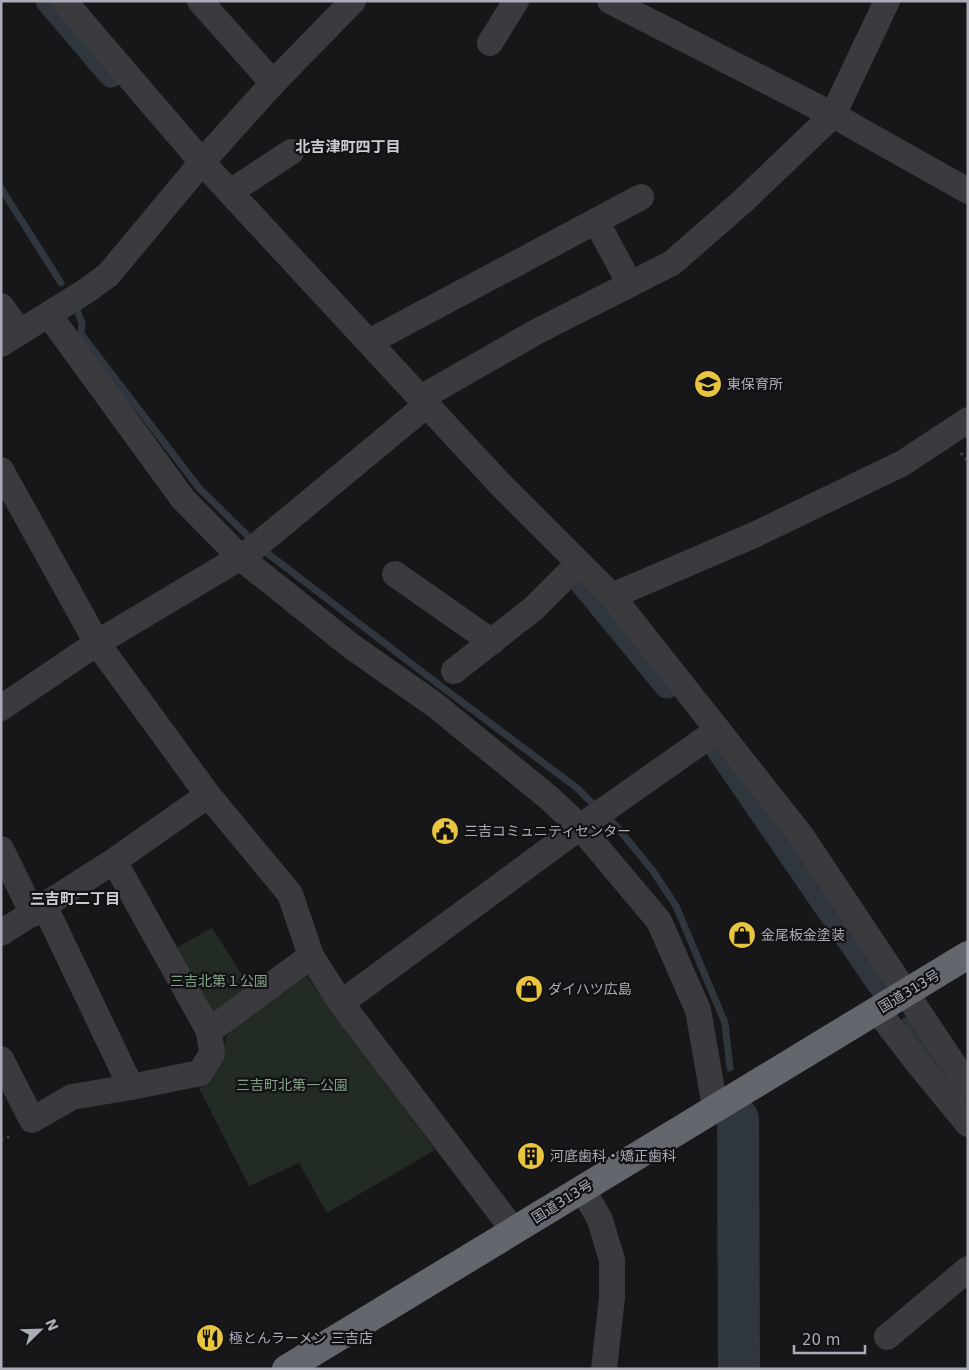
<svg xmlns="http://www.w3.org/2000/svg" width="969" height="1370" viewBox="0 0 969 1370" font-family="'DejaVu Sans','Noto Sans JP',sans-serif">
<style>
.green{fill:#232b25}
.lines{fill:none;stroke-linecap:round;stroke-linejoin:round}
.stream{stroke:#2f363e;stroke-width:7}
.canal{stroke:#2f363e;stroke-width:25}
.river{stroke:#2f363e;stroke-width:42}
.path{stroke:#3e3f44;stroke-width:3;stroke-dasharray:2.5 4;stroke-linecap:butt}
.minor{stroke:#3a3a3f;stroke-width:26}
.highway{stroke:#64666e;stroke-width:28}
.labels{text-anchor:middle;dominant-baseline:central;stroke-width:4.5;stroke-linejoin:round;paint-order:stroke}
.poi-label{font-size:14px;fill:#aaacb8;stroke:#121214;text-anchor:start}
.park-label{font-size:14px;fill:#82a288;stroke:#121214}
.street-label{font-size:14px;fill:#aaacb8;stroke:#121214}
.neighbourhood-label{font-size:15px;font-weight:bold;fill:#caccd4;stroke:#121214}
</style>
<rect width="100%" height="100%" fill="#171719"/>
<!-- green -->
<g class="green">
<path d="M212,928L251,989L213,1016L174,949Z"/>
<path d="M305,974L435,1150L327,1213L299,1163L249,1186L198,1086L213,1075L229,1031Z"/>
</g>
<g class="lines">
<!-- stream -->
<g class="stream">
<path d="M1,188L61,283"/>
<path d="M77,310L82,323L81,334L199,488L254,542"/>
<path d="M262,549L438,684L577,788L597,808"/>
<path d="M605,815L617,827L653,871L676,906L725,1023L730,1068"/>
</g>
<!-- canal -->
<g class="canal">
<path d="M48,1L111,75"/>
<path d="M571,571L579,579L667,686"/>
<path d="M714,743L880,985"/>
<path d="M911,1028L963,1101"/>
</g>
<!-- river -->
<path class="river" d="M738,1119L739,1369"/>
<!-- path -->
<g class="path">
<path d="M961,453L968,462"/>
<path d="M1,1140L13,1135"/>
</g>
<!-- minor -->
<g class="minor">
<path d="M64,1L202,162L500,484L612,596L800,834L968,1086"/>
<path d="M200,1L273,83"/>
<path d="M610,1L833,115L968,191"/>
<path d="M490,43L516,1"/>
<path d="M230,192L291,152"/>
<path d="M596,221L630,284"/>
<path d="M1,306L20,332"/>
<path d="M49,315L183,499L241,558L351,646L435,705L548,797L580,827L659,921L698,1010L715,1107"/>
<path d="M369,342L641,197"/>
<path d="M1,344L86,291L108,275L202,162L273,83L353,1"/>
<path d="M1,470L97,643L208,795L290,894L311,956L341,1003L514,1231"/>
<path d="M395,574L492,642"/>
<path d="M612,596L754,535L903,463L968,420"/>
<path d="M454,671L534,608L579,563"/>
<path d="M1,708L97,643L249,552L418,412L426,404L431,392L536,332L672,263L743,201L833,115L887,1"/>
<path d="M1,849L33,914"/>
<path d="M114,861L209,1031"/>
<path d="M45,907L131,1087L200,1073L212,1054L209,1031L311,956"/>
<path d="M1,933L114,861L208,795"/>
<path d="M341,1003L580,827L718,730"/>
<path d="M877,1010L921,1067L968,1124"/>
<path d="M1,1059L32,1120L72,1097L131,1087"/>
<path d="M582,1188L600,1220L612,1260V1297L604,1369"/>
<path d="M887,1337L968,1269"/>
</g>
<!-- highway -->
<path class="highway" d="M286,1369L968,955"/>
</g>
<!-- icons -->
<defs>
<g id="school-disc" transform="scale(1.4375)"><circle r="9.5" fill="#e8c43f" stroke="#121214"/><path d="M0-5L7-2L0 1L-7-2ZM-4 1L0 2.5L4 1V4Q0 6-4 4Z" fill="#111"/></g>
<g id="civic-disc" transform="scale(1.4375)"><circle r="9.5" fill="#e8c43f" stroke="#121214"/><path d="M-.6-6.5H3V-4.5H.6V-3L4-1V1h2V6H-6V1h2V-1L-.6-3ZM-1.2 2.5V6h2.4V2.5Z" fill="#111"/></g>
<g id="shop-disc" transform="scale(1.4375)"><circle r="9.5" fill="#e8c43f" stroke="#121214"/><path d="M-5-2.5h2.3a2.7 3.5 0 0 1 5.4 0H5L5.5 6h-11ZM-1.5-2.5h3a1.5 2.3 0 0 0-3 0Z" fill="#111"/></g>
<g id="building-disc" transform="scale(1.4375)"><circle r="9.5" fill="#e8c43f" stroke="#121214"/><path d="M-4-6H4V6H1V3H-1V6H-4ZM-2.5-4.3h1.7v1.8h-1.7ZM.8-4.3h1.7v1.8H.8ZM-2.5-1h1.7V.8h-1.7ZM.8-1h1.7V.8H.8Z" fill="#111"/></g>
<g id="restaurant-disc" transform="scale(1.4375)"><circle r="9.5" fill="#e8c43f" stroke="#121214"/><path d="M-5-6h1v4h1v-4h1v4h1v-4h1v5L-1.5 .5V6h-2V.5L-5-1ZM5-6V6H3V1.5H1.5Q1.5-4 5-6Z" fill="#111"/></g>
</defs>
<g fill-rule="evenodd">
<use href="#school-disc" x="708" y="384"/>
<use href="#civic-disc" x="445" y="831"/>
<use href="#shop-disc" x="742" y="935"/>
<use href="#shop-disc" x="529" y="989"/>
<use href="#building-disc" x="531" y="1156"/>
<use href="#restaurant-disc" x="210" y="1338"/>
</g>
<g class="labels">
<!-- poi labels -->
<g class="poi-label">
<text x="727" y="384">東保育所</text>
<text x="464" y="831">三吉コミュニティセンター</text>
<text x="761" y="935">金尾板金塗装</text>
<text x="548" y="989">ダイハツ広島</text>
<text x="550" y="1156">河底歯科・矯正歯科</text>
<text x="229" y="1338">極とんラーメン 三吉店</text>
</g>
<!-- park labels -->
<g class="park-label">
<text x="219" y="981">三吉北第１公園</text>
<text x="292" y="1085">三吉町北第一公園</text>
</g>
<!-- street labels -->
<g class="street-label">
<text transform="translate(909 991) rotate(-31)">国道313号</text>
<text transform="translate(562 1201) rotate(-32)">国道313号</text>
</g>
<!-- neighbourhood labels -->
<g class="neighbourhood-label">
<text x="348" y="147">北吉津町四丁目</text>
<text x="75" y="899">三吉町二丁目</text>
</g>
</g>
<!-- border -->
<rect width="969" height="1370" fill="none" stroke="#aaacb8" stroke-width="5"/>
<!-- north arrow -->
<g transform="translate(40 1330) rotate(67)" stroke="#121214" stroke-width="4" paint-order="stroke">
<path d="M0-4L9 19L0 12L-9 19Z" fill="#aaacb8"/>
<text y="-8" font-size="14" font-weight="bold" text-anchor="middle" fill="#aaacb8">N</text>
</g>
<!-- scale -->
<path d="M794 1345v8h71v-8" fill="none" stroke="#aaacb8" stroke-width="2.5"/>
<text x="802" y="1345" font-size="15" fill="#aaacb8" stroke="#121214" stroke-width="4" paint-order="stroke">20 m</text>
</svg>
